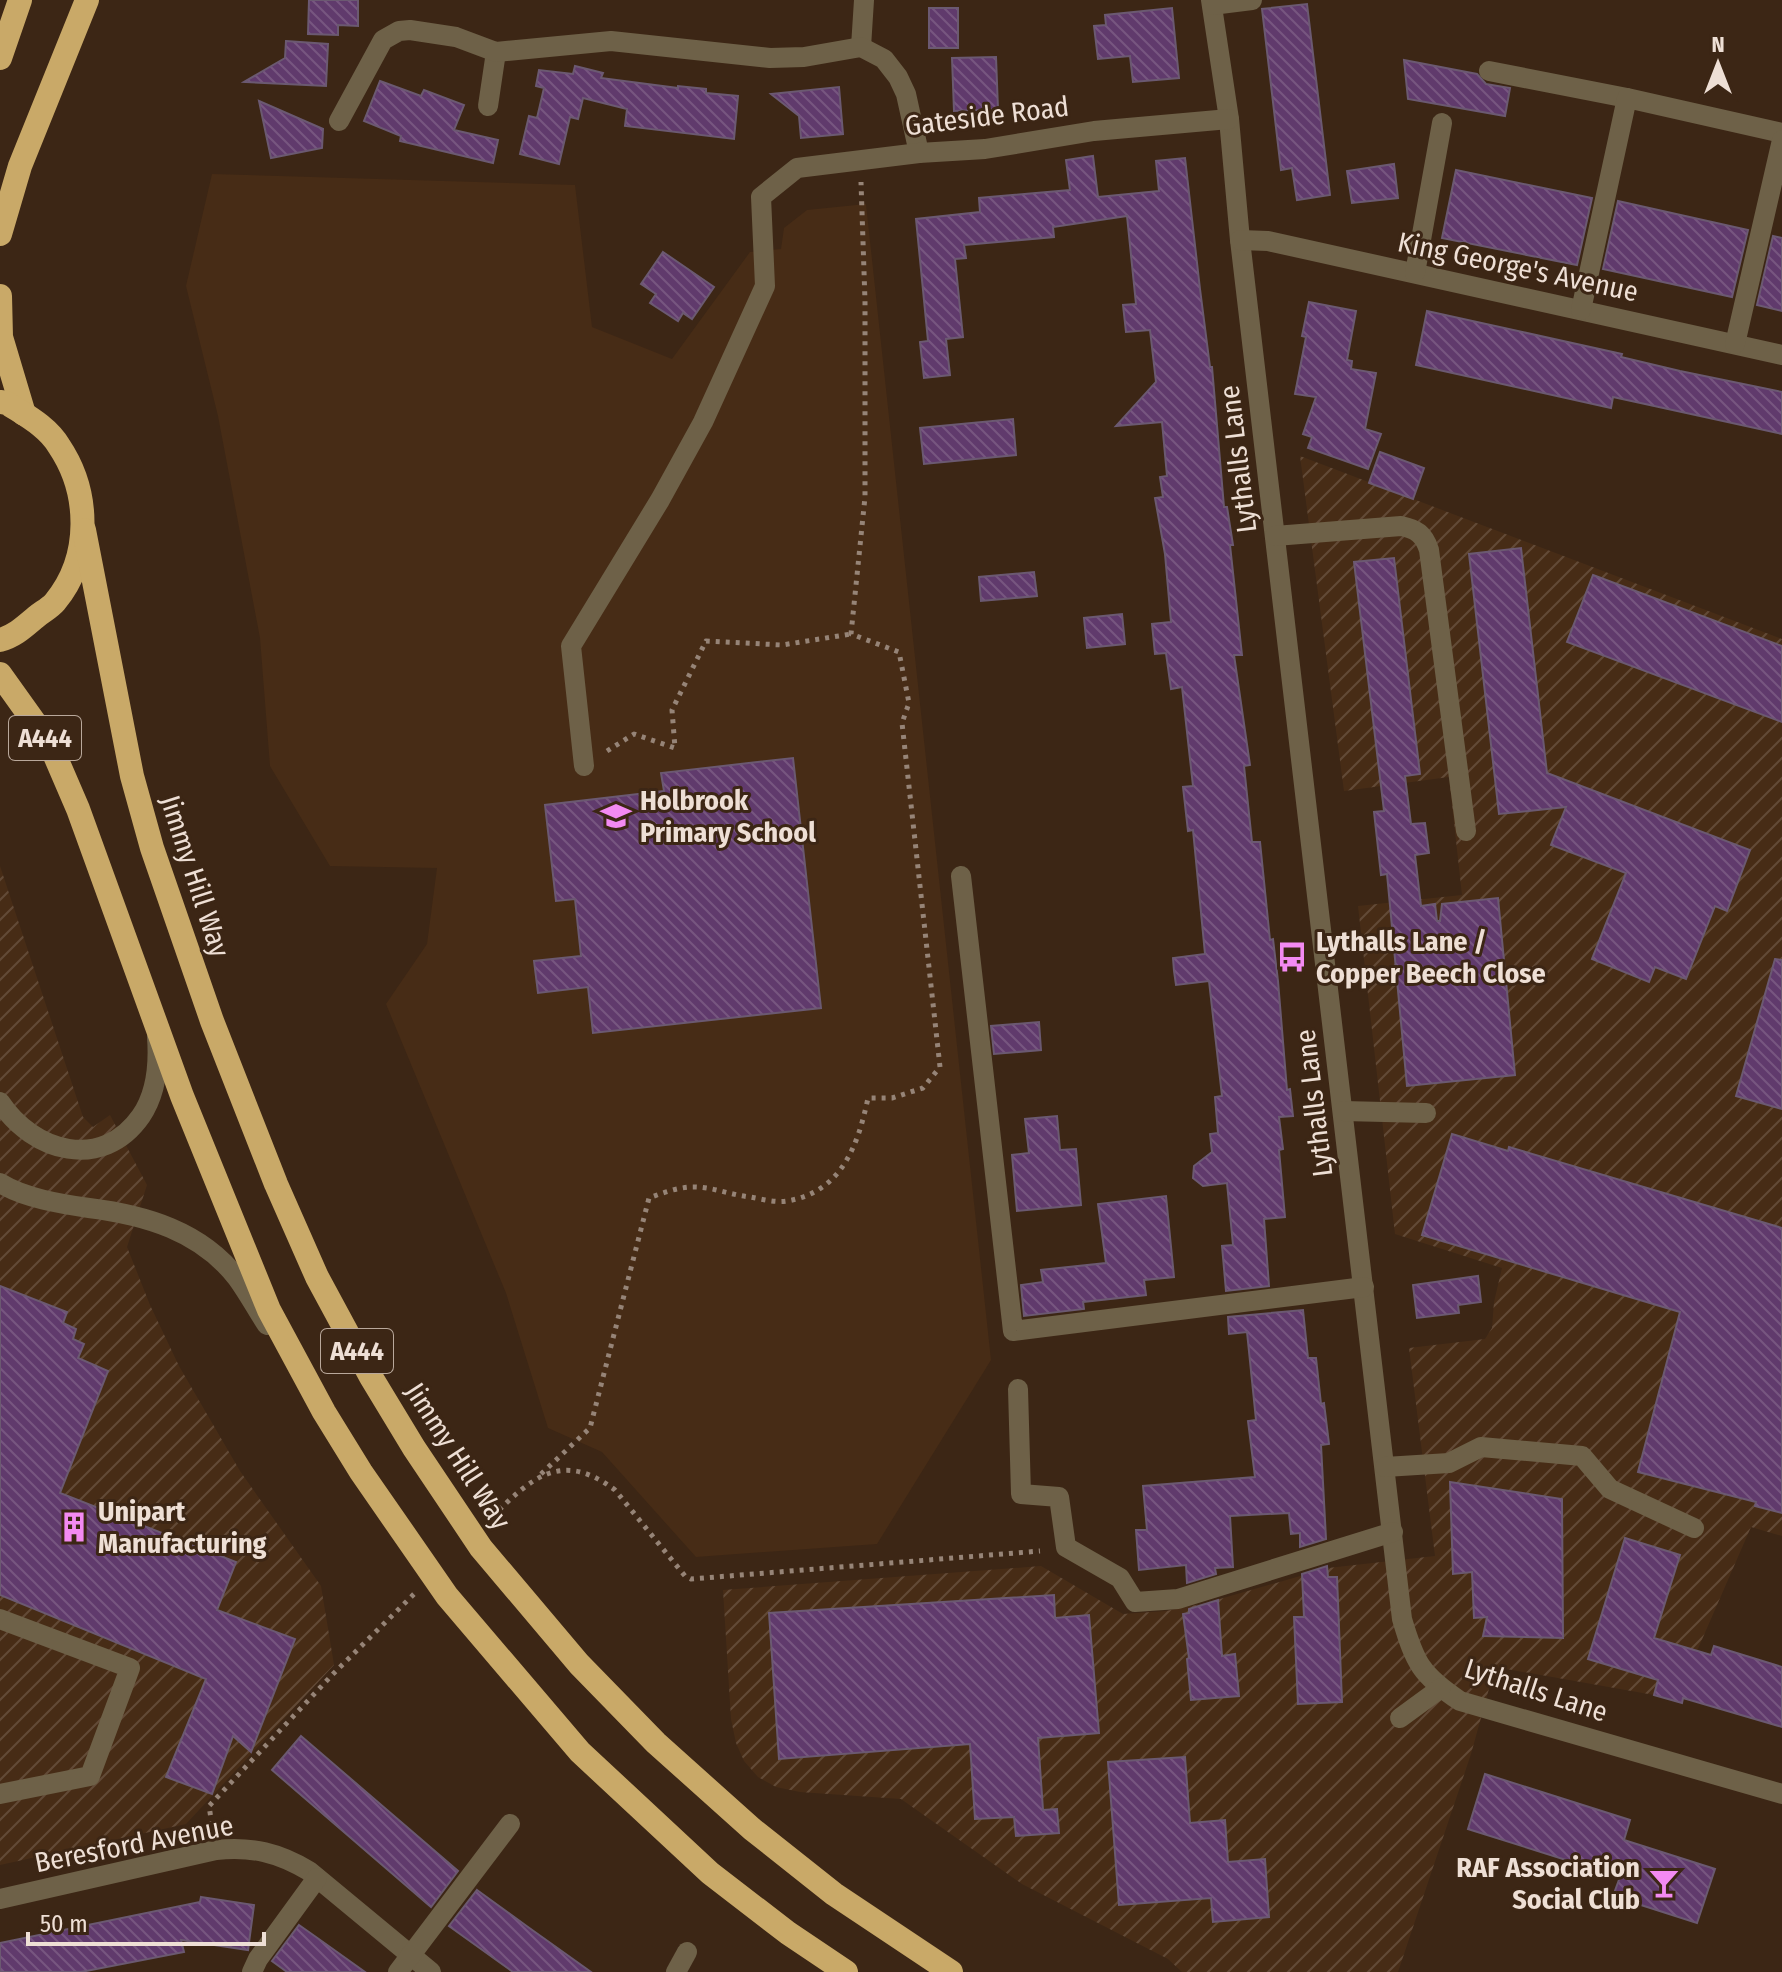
<svg xmlns="http://www.w3.org/2000/svg" width="1782" height="1972" viewBox="0 0 1782 1972" font-family="'Fira Sans Condensed',sans-serif">
<style>
.built{fill:#472c16}
.industrial{fill:url(#industrial-furrows)}
.building{fill:url(#building-back-hatch);stroke:#6b5971;stroke-width:2}
.lines{fill:none;stroke-linecap:round;stroke-linejoin:round}
.path{stroke:#968477;stroke-width:5;stroke-dasharray:4 6;stroke-linecap:butt}
.minor{stroke:#6e6148;stroke-width:20}
.highway{stroke:#c9a968;stroke-width:24}
.labels{text-anchor:middle;dominant-baseline:central;stroke-width:6;stroke-linejoin:round;paint-order:stroke}
.shield{fill:#3c2615;stroke:#b9a89b;stroke-width:2}
.shield-label{font-size:26px;font-weight:bold;fill:#eedfd5}
.street-label{font-size:28px;fill:#eedfd5;stroke:#3c2615}
.poi-label{font-size:28px;font-weight:bold;fill:#eedfd5;stroke:#3c2615;text-anchor:start}
</style>
<defs>
<pattern id="industrial-furrows" width="10" height="10" patternUnits="userSpaceOnUse" patternTransform="scale(2)"><rect width="10" height="10" fill="#472c16"/><path d="M-1 1l2-2M0 10L10 0M9 11l2-2" fill="none" stroke="#624a37"/></pattern>
<pattern id="building-back-hatch" width="6" height="6" patternUnits="userSpaceOnUse" patternTransform="scale(2)"><rect width="6" height="6" fill="#603a6c"/><path d="M-1 5l2 2M0 0l6 6M5-1l2 2" fill="none" stroke="#775680"/></pattern>
</defs>
<rect width="100%" height="100%" fill="#3c2615"/>
<!-- built -->
<path class="built" d="M212,174L575,185L592,327L672,359L750,252L781,249L784,228L807,210L866,204L991,1360L877,1544L696,1557L602,1452L548,1428L506,1293L386,1004L427,944L437,868L330,866L270,766L260,638L218,416L186,286Z"/>
<!-- industrial -->
<g class="industrial">
<path d="M1300,456L1782,639V1536L1751,1527L1697,1651L1682,1703L1654,1695L1495,1667L1471,1754L1398,1972H1182L1168,1959L1022,1884L901,1799L800,1792L776,1787L758,1777L744,1761L736,1743L731,1719L723,1590L1041,1566L1123,1614L1166,1611L1206,1603L1328,1568L1435,1556L1409,1348L1485,1339L1492,1328L1494,1302L1502,1268L1395,1234L1358,906L1462,895L1449,777L1344,791Z"/>
<path d="M0,866L83,1117L93,1127L110,1115L147,1185L127,1247L150,1305L179,1366L240,1471L321,1586L334,1665L186,1824L0,1865Z"/>
</g>
<!-- building -->
<g class="building">
<path d="M309,0H358V26L338,25V35L308,34Z"/>
<path d="M1307,4L1330,195L1297,200L1292,168L1281,170L1262,9Z"/>
<rect x="929" y="8" width="29" height="40"/>
<path d="M1172,8L1179,78L1133,82L1130,56L1098,59L1094,26L1106,25L1105,15Z"/>
<path d="M286,41L328,44L326,86L244,82L285,58Z"/>
<path d="M996,57L998,109L954,111L952,58Z"/>
<path d="M1404,60L1477,74L1486,84L1510,88L1505,116L1408,99Z"/>
<path d="M575,66L603,73L601,78L678,88V86L706,89V93L738,96L734,139L625,126L627,109L583,98L578,119L570,117L559,164L520,154L529,116L537,118L544,88L536,86L539,70L573,74Z"/>
<path d="M380,81L421,96L424,90L464,105L454,130L498,140L493,163L400,141L401,136L364,121Z"/>
<path d="M839,87L843,134L801,138L799,116L771,94Z"/>
<path d="M259,101L323,129L322,148L271,158Z"/>
<path d="M1093,156L1098,197L1159,191L1156,161L1185,158L1200,289L1210,367H1212L1224,507H1227L1233,545H1230L1242,655H1234L1250,765L1244,766L1252,842H1260L1270,940L1273,939L1278,981L1287,1090L1290,1089L1293,1116L1279,1117L1283,1149L1279,1150L1285,1217L1264,1219L1269,1286L1226,1291L1222,1246L1233,1245L1227,1183L1203,1186L1193,1178L1194,1166L1212,1152L1210,1134L1218,1133L1215,1097L1222,1096L1209,981L1176,985L1174,971L1173,958L1205,954L1193,830L1188,831L1183,787L1193,786L1182,687L1171,689L1166,653L1155,654L1152,624L1171,622L1165,554L1155,498L1163,497L1160,477L1167,476L1162,422L1116,426L1156,382L1150,330L1126,332L1123,305L1136,304L1127,216L1053,227L1054,237L964,245L966,258L955,259L963,337L946,339L950,375L924,378L920,342L928,341L916,219L980,212L979,198L1070,190L1066,160Z"/>
<path d="M1394,164L1398,198L1352,203L1347,171Z"/>
<path d="M1456,170L1592,198L1577,265L1442,238Z"/>
<path d="M1618,201L1748,230L1732,297L1603,269Z"/>
<path d="M1773,236L1782,238V311L1757,305Z"/>
<path d="M663,252L714,287L692,319L683,313L678,321L650,303L656,294L641,284Z"/>
<path d="M1309,302L1356,311L1347,360L1352,361L1351,369L1376,373L1365,429L1381,434L1368,469L1308,448L1312,437L1303,434L1316,397L1295,394L1306,337L1302,336Z"/>
<path d="M1427,311L1622,354L1621,357L1680,371L1782,392V434L1613,397L1611,408L1416,365Z"/>
<path d="M1013,419L1016,455L924,464L920,428Z"/>
<path d="M1380,452L1424,468L1413,499L1369,483Z"/>
<path d="M1521,548L1547,773L1750,850L1727,911L1715,906L1686,979L1655,967L1649,982L1592,959L1626,873L1551,845L1566,807L1499,814L1469,554Z"/>
<path d="M1394,558L1420,774L1405,776L1411,824L1425,823L1429,853L1415,855L1421,906L1435,904L1437,921H1440L1442,904L1498,898L1515,1075L1407,1086L1387,874L1381,875L1374,812L1384,811L1354,562Z"/>
<path d="M1034,572L1037,596L981,601L979,577Z"/>
<path d="M1593,575L1782,646V722L1567,642Z"/>
<path d="M1122,614L1125,644L1087,648L1084,618Z"/>
<path d="M793,758L821,1008L593,1033L588,987L538,993L534,961L581,956L575,899L556,901L545,805L664,791L661,773Z"/>
<path d="M1775,959L1782,960V1109L1736,1096Z"/>
<path d="M1039,1022L1041,1050L994,1054L991,1026Z"/>
<path d="M1057,1116L1060,1150L1076,1149L1081,1205L1017,1211L1012,1155L1029,1153L1025,1119Z"/>
<path d="M1452,1134L1508,1151L1509,1147L1782,1228V1513L1755,1506L1756,1502L1638,1472L1680,1312L1422,1235Z"/>
<path d="M1166,1196L1174,1277L1144,1280L1146,1295L1083,1302L1084,1309L1024,1316L1021,1285L1043,1282L1041,1270L1106,1263L1098,1204Z"/>
<path d="M1478,1276L1481,1302L1458,1305L1459,1313L1417,1318L1413,1285Z"/>
<path d="M0,1286L67,1312L63,1323L76,1329L73,1339L84,1344L78,1358L108,1371L60,1493L236,1562L217,1610L295,1639L251,1752L233,1736L212,1794L166,1777L206,1679L0,1595Z"/>
<path d="M1303,1310L1308,1358H1316L1321,1404L1324,1403L1329,1444L1321,1445L1326,1539L1300,1547V1533L1291,1534L1289,1513L1230,1516L1233,1567L1215,1568L1216,1574L1187,1583L1186,1565L1139,1570L1136,1530H1147L1143,1486L1255,1477L1248,1421L1256,1420L1247,1332L1229,1334L1228,1317Z"/>
<path d="M1450,1482L1562,1499L1563,1638L1483,1636L1487,1617L1474,1618L1472,1572L1453,1574Z"/>
<path d="M1625,1538L1680,1555L1654,1638L1711,1655L1714,1646L1782,1667V1727L1683,1698L1682,1703L1654,1695L1658,1680L1588,1659Z"/>
<path d="M1327,1566L1328,1577H1337L1342,1702L1298,1704L1294,1617H1304L1302,1574Z"/>
<path d="M1054,1595L1055,1618L1089,1615L1099,1733L1038,1738L1043,1810L1057,1809L1059,1833L1016,1836L1014,1817L975,1819L970,1744L779,1759L769,1613Z"/>
<path d="M1218,1600L1222,1656L1235,1654L1239,1696L1191,1700L1187,1659L1189,1658L1183,1614L1189,1613V1609Z"/>
<path d="M301,1736L458,1871L431,1907L272,1770Z"/>
<path d="M1185,1757L1190,1823L1225,1820L1228,1862L1265,1859L1269,1917L1213,1922L1211,1898L1119,1905L1108,1762Z"/>
<path d="M1485,1774L1630,1820L1624,1840L1715,1869L1697,1923L1613,1896L1620,1877L1468,1829Z"/>
<path d="M477,1890L528,1927L591,1972H513L467,1939L449,1926Z"/>
<path d="M201,1897L254,1905L248,1950L181,1940L184,1952L81,1972H0V1943L200,1902Z"/>
<path d="M299,1925L316,1937L365,1972H287L272,1961Z"/>
</g>
<g class="lines">
<!-- path -->
<g class="path">
<path d="M607,751L634,734L675,748L672,710L706,641L782,645L851,634"/>
<path d="M541,1474L590,1428L649,1198C662,1193 676,1188 690,1187C711,1186 730,1195 750,1197C761,1199 776,1203 787,1201C842,1192 858,1145 868,1098H892L923,1088L940,1067L902,723L909,703L899,652L851,634L865,497V301L861,182"/>
<path d="M492,1517C532,1477 562,1450 615,1490L685,1576L691,1579L1040,1551"/>
<path d="M212,1825L209,1806L333,1674L414,1594"/>
</g>
<!-- minor -->
<g class="minor">
<path d="M1211,0L1229,119L1240,240L1402,1619C1415,1663 1421,1675 1460,1701L1782,1794"/>
<path d="M1212,5L1252,0"/>
<path d="M861,47L864,0"/>
<path d="M1489,71L1627,98"/>
<path d="M488,106L496,52"/>
<path d="M339,121L383,40L399,31L410,30L456,37L496,52L611,41L770,58L804,57L861,47L884,59L898,77L906,94L919,153"/>
<path d="M1240,240L1268,241L1782,355"/>
<path d="M1415,273L1442,123"/>
<path d="M1581,310L1627,98L1782,133"/>
<path d="M1735,344L1782,140"/>
<path d="M1275,536L1401,526C1416,529 1424,534 1429,550L1466,831"/>
<path d="M584,766L571,646L660,500L703,422L765,286L761,197L797,168L919,153L985,149L1094,131L1229,119"/>
<path d="M961,876L1013,1331L1364,1287"/>
<path d="M0,1102C33,1152 102,1172 141,1116C156,1094 159,1064 157,1037"/>
<path d="M1343,1111L1426,1113"/>
<path d="M0,1183C24,1198 61,1204 89,1208C145,1215 201,1231 237,1278C248,1293 257,1310 267,1325"/>
<path d="M1018,1389L1021,1494L1059,1497L1066,1547L1120,1578L1135,1602L1178,1599L1393,1532"/>
<path d="M1385,1467L1449,1463L1481,1447L1582,1456L1610,1489L1694,1528"/>
<path d="M0,1619L130,1668L90,1776L0,1794"/>
<path d="M1400,1718L1441,1688"/>
<path d="M0,1899L216,1850C252,1846 279,1853 309,1871L431,1972"/>
<path d="M252,1972L258,1959L317,1878"/>
<path d="M398,1972L510,1824"/>
<path d="M676,1972L687,1952"/>
</g>
<!-- highway -->
<g class="highway">
<path d="M0,58L20,0"/>
<path d="M0,234L20,166L87,0"/>
<path d="M0,296L1,337L24,414"/>
<path d="M0,402L7,403C25,415 47,426 59,446C90,492 92,557 55,602C50,608 42,612 36,617C24,627 15,636 0,640"/>
<path d="M84,530L132,776L152,848L212,1021L276,1184L317,1277L371,1377L414,1448L481,1548L579,1664L656,1743L752,1829L834,1894L951,1972"/>
<path d="M0,674L50,744L78,809L182,1096L269,1310L324,1412L361,1472L447,1596L580,1752L710,1873L788,1933L846,1972"/>
</g>
</g>
<!-- icons -->
<defs>
<g id="school-bare" transform="scale(2.4)"><path d="M0-5L7-2L0 1L-7-2ZM-4 1L0 2.5L4 1V4Q0 6-4 4Z" fill="#f38af2" stroke="#3c2615" stroke-width="2.5" paint-order="stroke"/></g>
<g id="bus-bare" transform="scale(2.4)"><path d="M-5-6H5V4H4V6H2V4H-2V6H-4V4H-5ZM-3.5-4V0h7V-4ZM-3.5 1.2v1.5H-2V1.2ZM2 1.2v1.5H3.5V1.2Z" fill="#f38af2" stroke="#3c2615" stroke-width="2.5" paint-order="stroke"/></g>
<g id="building-bare" transform="scale(2.4)"><path d="M-4-6H4V6H1V3H-1V6H-4ZM-2.5-4.3h1.7v1.8h-1.7ZM.8-4.3h1.7v1.8H.8ZM-2.5-1h1.7V.8h-1.7ZM.8-1h1.7V.8H.8Z" fill="#f38af2" stroke="#3c2615" stroke-width="2.5" paint-order="stroke"/></g>
<g id="bar-bare" transform="scale(2.4)"><path d="M-6-5H6L.8 .8V4.5H3.5V6h-7V4.5H-.8V.8Z" fill="#f38af2" stroke="#3c2615" stroke-width="2.5" paint-order="stroke"/></g>
</defs>
<g fill-rule="evenodd">
<use href="#school-bare" x="616" y="816"/>
<use href="#bus-bare" x="1292" y="957"/>
<use href="#building-bare" x="74" y="1527"/>
<use href="#bar-bare" x="1664" y="1883"/>
</g>
<g class="labels">
<!-- shield labels -->
<g class="shield">
<rect x="9" y="716" width="72" height="44" rx="6"/>
<rect x="321" y="1329" width="72" height="44" rx="6"/>
</g>
<g class="shield-label">
<text x="45" y="738">A444</text>
<text x="357" y="1351">A444</text>
</g>
<!-- street labels -->
<g class="street-label">
<text transform="translate(987 116) rotate(-7)">Gateside Road</text>
<text transform="translate(1518 267) rotate(12)">King George's Avenue</text>
<text transform="translate(1238 459) rotate(-97)">Lythalls Lane</text>
<text transform="translate(195 876) rotate(72)">Jimmy Hill Way</text>
<text transform="translate(1314 1103) rotate(-97)">Lythalls Lane</text>
<text transform="translate(458 1456) rotate(57)">Jimmy Hill Way</text>
<text transform="translate(1536 1690) rotate(18)">Lythalls Lane</text>
<text transform="translate(134 1844) rotate(-11)">Beresford Avenue</text>
</g>
<!-- poi labels -->
<g class="poi-label">
<text x="640" y="800">Holbrook<tspan x="640" dy="32">Primary School</tspan></text>
<text x="1316" y="941">Lythalls Lane /<tspan x="1316" dy="32">Copper Beech Close</tspan></text>
<text x="98" y="1511">Unipart<tspan x="98" dy="32">Manufacturing</tspan></text>
<text x="1640" y="1867" text-anchor="end">RAF Association<tspan x="1640" dy="32">Social Club</tspan></text>
</g>
</g>
<!-- north arrow -->
<g transform="translate(1718 64)" stroke="#3c2615" stroke-width="6" paint-order="stroke">
<path d="M0-6L14 30L0 20L-14 30Z" fill="#eedfd5"/>
<text y="-12" font-size="22" font-weight="bold" text-anchor="middle" fill="#eedfd5">N</text>
</g>
<!-- scale -->
<path d="M28 1932v12h236v-12" fill="none" stroke="#eedfd5" stroke-width="4"/>
<text x="40" y="1932" font-size="24" fill="#eedfd5" stroke="#3c2615" stroke-width="6" paint-order="stroke">50 m</text>
</svg>
